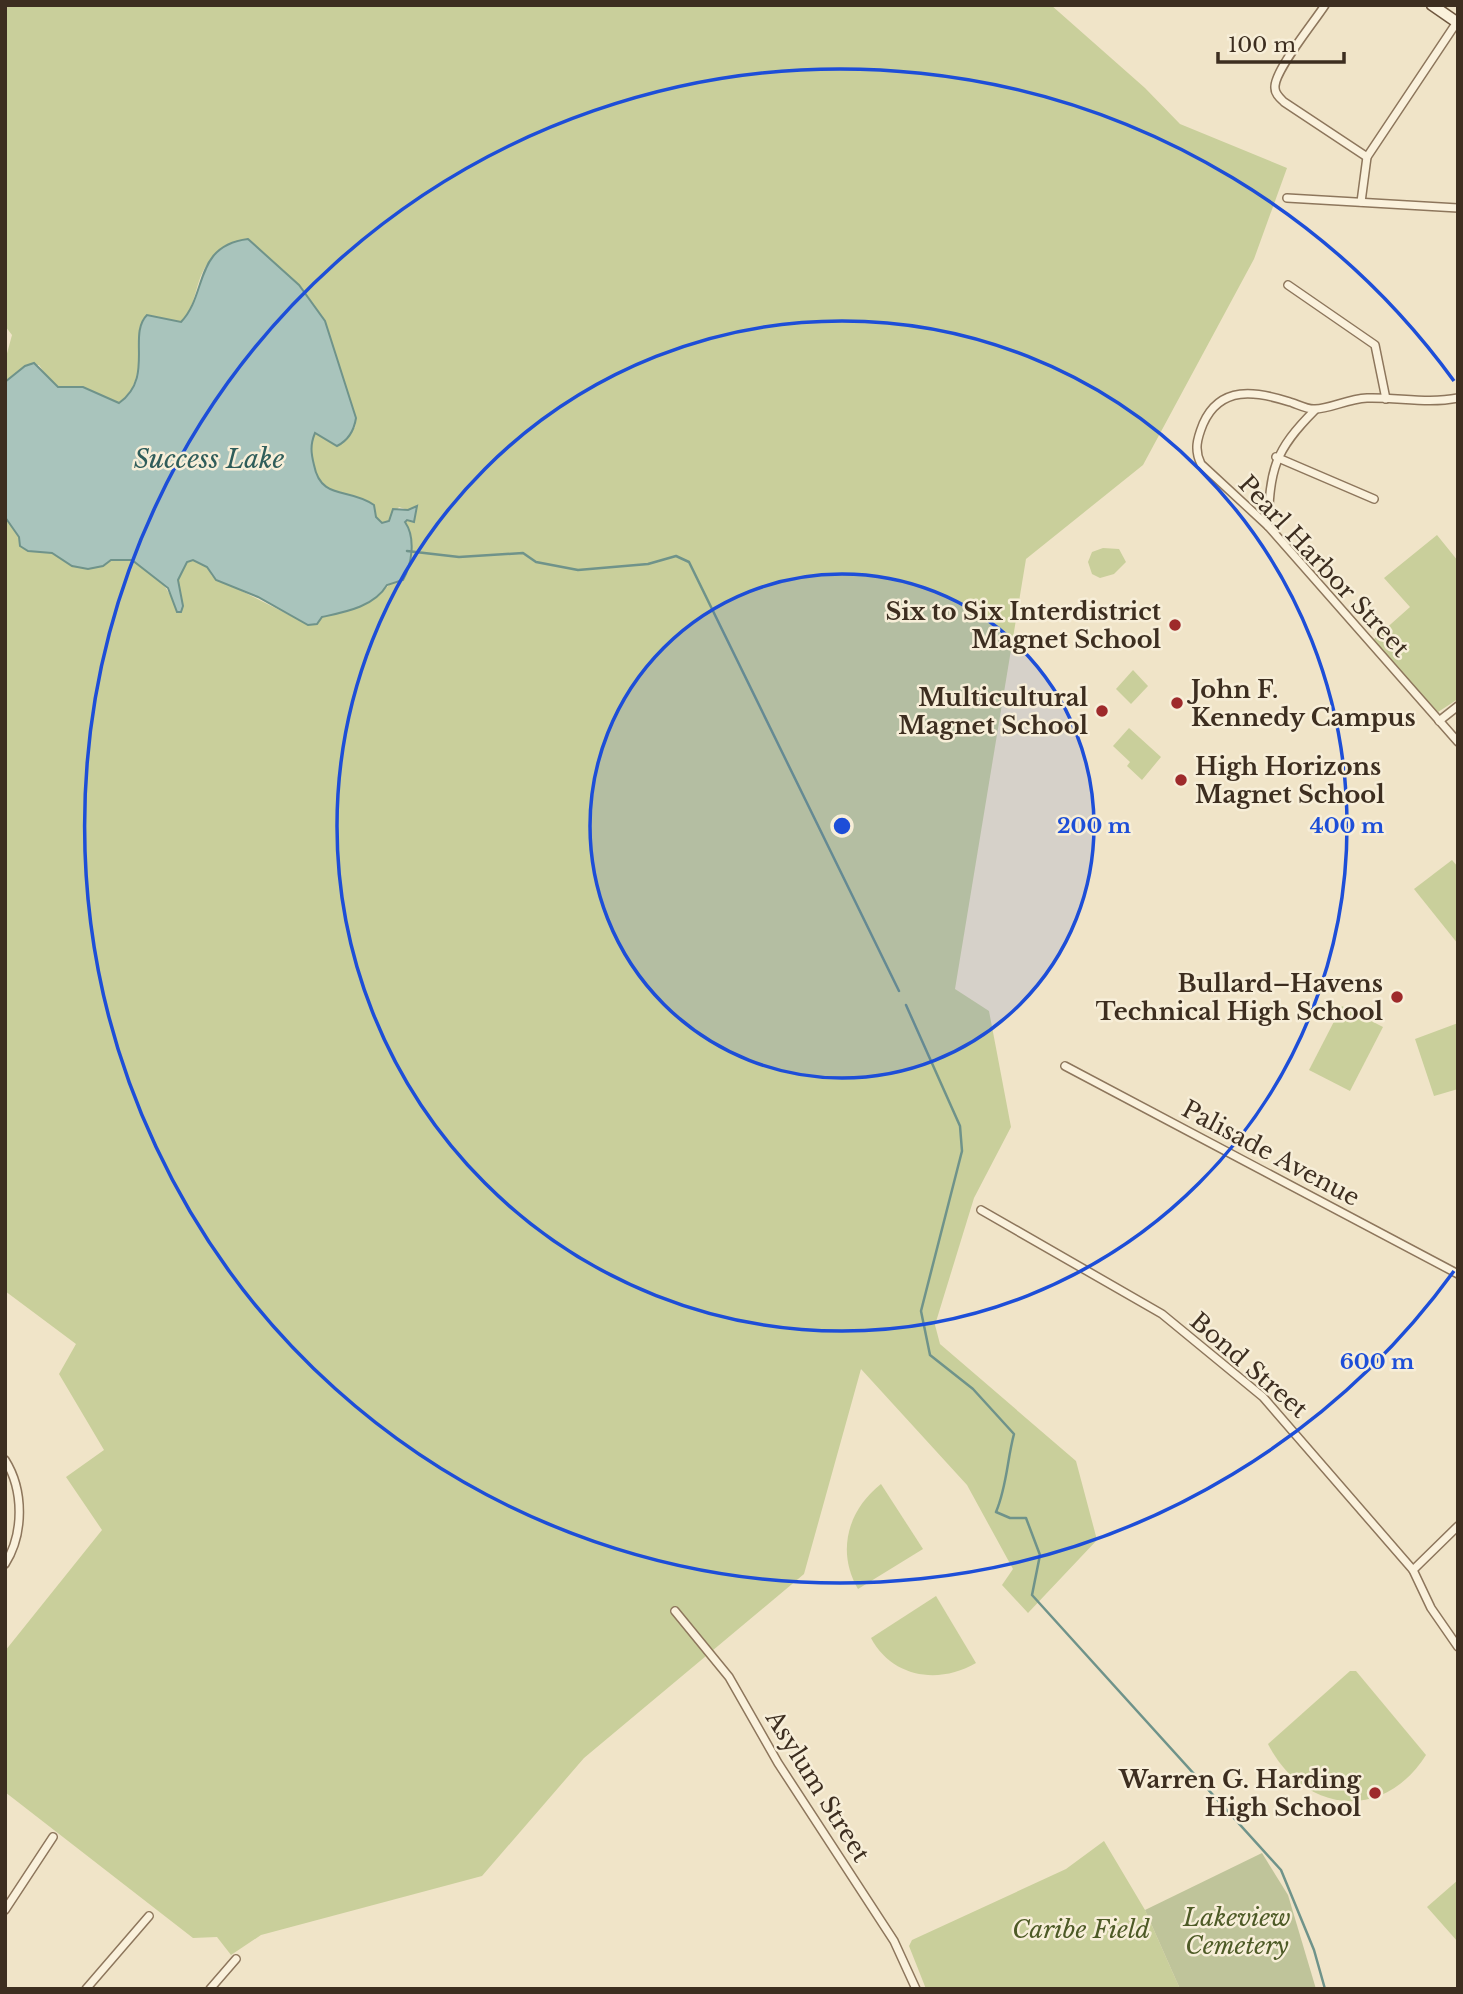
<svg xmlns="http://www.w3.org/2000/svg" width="1463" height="1994" viewBox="0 0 1463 1994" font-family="'Libre Baskerville',serif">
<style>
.green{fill:#c9cf9b}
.cemetery{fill:#bfc49a}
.water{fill:#a9c4bc;stroke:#6f938a;stroke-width:2}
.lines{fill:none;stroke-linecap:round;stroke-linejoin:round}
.stream{stroke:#6f938a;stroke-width:2.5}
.street-casing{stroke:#8d765c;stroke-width:10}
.secondary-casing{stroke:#6f573f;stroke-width:13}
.street{stroke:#faf1dc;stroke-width:7}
.secondary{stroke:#faf1dc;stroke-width:10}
.ring{fill:none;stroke:#1d4ed8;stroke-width:3.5}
.poi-dot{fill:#9e2a2b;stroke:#f7eed8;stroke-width:2.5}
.labels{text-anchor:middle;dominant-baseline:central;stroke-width:5;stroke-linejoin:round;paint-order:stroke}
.street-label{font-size:24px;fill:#3d2e20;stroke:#f7eed8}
.poi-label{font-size:24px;font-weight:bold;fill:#3d2e20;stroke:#f7eed8;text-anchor:end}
.park-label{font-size:24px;font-style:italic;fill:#4d5a26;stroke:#f7eed8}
.water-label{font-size:26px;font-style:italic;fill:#2f5d5a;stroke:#f7eed8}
.centre{fill:#1d4ed8;stroke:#f7eed8;stroke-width:3.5}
.ring-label{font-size:21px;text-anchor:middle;font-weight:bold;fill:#1d4ed8;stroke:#f7eed8;stroke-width:5;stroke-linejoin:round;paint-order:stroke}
</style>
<rect width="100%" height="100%" fill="#f0e4c8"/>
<!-- green -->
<g class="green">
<path d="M5,5H1051L1145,88L1180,124L1287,168L1254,259L1143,465L1026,559L955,989L989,1011L1011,1127L974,1198L935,1325L940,1344L1076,1461L1097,1540L1028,1613L1002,1585L1013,1569L967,1485L861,1369L804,1574L584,1758L482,1876L261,1935L231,1955L217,1937L193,1938L5,1792V1651L102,1530L66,1477L104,1450L59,1374L76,1344L5,1291V517L28,551C36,552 47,551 55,555C61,558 67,565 74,566C87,569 99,565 110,560C138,550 169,584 175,607L178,580L187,562L193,560L207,567L212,576L303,622C337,614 368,608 392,582C398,575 402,534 405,522L407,520L413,522L416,507L408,510L399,507L388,521L382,523L376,517L374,505C349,487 321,501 314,465C311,452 310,445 315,433L355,428L356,418L325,321L299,285L248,239C237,245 222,249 213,258C194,274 199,304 181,322L148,315C133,345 149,381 118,403L83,387H58L52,384L39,365L25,366L5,382V361L12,335L5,326Z"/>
<path d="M1437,535L1458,561V699L1438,712L1373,640L1410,607L1384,578Z"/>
<path d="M1103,548L1119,549L1126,562L1114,574L1100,578L1092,574L1088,562L1092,552Z"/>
<path d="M1133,670L1148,686L1131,704L1116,689Z"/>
<path d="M1129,728L1161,757L1142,780L1127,766L1130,762L1113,746Z"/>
<path d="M1452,860L1458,867V944L1414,889Z"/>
<path d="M1342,1006L1383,1027L1350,1091L1309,1070Z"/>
<path d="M1458,1023V1089L1434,1096L1415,1039Z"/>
<path d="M881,1484L923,1549L858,1589C836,1551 848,1510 881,1484Z"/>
<path d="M936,1596L976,1663C940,1684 893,1679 871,1638Z"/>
<path d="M1350,1671H1356L1426,1755C1383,1823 1303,1813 1268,1744Z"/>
<path d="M1104,1841L1145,1910L1180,1989H926L909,1946L912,1940L1066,1869Z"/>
<path d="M1458,1880V1942L1427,1907Z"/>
</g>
<!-- cemetery -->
<path class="cemetery" d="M1262,1853L1288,1895L1316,1989H1180L1145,1910Z"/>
<!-- water -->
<path class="water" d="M248,239L299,285L325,321L356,418C354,431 349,440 337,446L315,433C310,445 311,453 314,465C321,501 349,487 374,505L376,517L382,523L389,521L393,509L408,510L417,506L414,522L407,520L405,522C416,538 412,564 403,580L387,585C374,607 345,612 322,617L317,624L308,625L258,597L216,580L207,567L193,560L187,562L178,580L183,606L181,612H177L168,588L132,560H111L103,566L88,569L72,566L52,553L28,551L20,546L19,537L5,517V382L25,366L34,363L58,387H83L119,403C155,377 127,335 147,315L181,322C208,294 193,246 248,239Z"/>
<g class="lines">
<!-- stream -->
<g class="stream">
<path d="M407,551L459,557L523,553L536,562L578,570L648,564L676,556L689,562L899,991"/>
<path d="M906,1005L960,1126L962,1151L921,1311L930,1355L973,1389L1014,1434C1007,1460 1007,1486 996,1512L1010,1518H1026L1040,1555L1032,1595L1281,1870L1314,1950L1325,1989"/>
</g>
<!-- street casing -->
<g class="street-casing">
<g id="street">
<path d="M1325,5C1315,21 1273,72 1275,88C1275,94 1280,98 1284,102L1367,157"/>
<path d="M1287,198L1458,208"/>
<path d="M1361,202L1367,157L1457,22"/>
<path d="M1288,285L1375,345L1386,399"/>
<path d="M1458,398C1427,404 1398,397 1367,398C1347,399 1330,409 1315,409C1308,410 1297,404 1290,402C1256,391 1220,385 1203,424C1197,439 1194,450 1201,464L1268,526L1458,742"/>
<path d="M1276,457L1374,499"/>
<path d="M1268,526C1270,469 1274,451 1315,410"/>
<path d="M1439,721L1458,706"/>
<path d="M1065,1066L1458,1274"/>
<path d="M981,1210L1162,1314L1263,1397L1413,1570L1431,1608L1458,1647"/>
<path d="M5,1460C24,1490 24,1534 5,1564"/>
<path d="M1413,1570L1458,1526"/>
<path d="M675,1611L729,1677L778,1763L894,1941L916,1989"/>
<path d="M5,1910L53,1837"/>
<path d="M86,1989L149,1916"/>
<path d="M210,1989L236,1959"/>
</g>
</g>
<!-- secondary casing -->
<g class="secondary-casing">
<path id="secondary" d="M1432,5L1458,23"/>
</g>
<!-- street -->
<use href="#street" class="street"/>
<!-- secondary -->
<use href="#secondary" class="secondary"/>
</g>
<!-- distance rings -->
<circle cx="842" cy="826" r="252" fill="#1d4ed8" fill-opacity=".12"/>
<g class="ring">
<circle cx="842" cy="826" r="252"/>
<circle cx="842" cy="826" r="505"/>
<path d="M1454 1271A757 757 0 1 1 1454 381"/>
</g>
<!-- markers -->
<g class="poi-dot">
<circle cx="1175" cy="625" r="7"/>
<circle cx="1177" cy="703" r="7"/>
<circle cx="1102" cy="711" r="7"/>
<circle cx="1181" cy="780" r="7"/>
<circle cx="1397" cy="997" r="7"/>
<circle cx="1375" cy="1793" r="7"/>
</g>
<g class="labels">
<!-- street labels -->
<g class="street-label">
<text transform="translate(1324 566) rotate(47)">Pearl Harbor Street</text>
<text transform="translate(1271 1153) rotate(28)">Palisade Avenue</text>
<text transform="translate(1249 1365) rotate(41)">Bond Street</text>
<text transform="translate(818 1786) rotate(58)">Asylum Street</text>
</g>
<!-- poi labels -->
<g class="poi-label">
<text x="1161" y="611">Six to Six Interdistrict<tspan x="1161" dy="28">Magnet School</tspan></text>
<text x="1191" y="689" text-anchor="start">John F.<tspan x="1191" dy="28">Kennedy Campus</tspan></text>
<text x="1088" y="697">Multicultural<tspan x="1088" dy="28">Magnet School</tspan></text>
<text x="1195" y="766" text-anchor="start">High Horizons<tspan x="1195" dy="28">Magnet School</tspan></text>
<text x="1383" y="983">Bullard–Havens<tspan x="1383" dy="28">Technical High School</tspan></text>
<text x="1361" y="1779">Warren G. Harding<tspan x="1361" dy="28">High School</tspan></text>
</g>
<!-- park labels -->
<g class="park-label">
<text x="1237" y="1917">Lakeview<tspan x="1237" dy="28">Cemetery</tspan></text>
<text x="1081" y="1929">Caribe Field</text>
</g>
<!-- water labels -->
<g class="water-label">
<text x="209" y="459">Success Lake</text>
</g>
</g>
<circle cx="842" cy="826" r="10" class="centre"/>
<g class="ring-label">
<text x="1094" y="833">200 m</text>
<text x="1347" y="833">400 m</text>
<text x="1377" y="1369">600 m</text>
</g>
<!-- border -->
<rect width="1463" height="1994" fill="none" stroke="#3d2e20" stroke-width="14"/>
<!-- scale -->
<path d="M1218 52v10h126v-10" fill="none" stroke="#3d2e20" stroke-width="3.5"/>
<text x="1228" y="52" font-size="21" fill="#3d2e20" stroke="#f7eed8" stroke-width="5" paint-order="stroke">100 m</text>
</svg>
